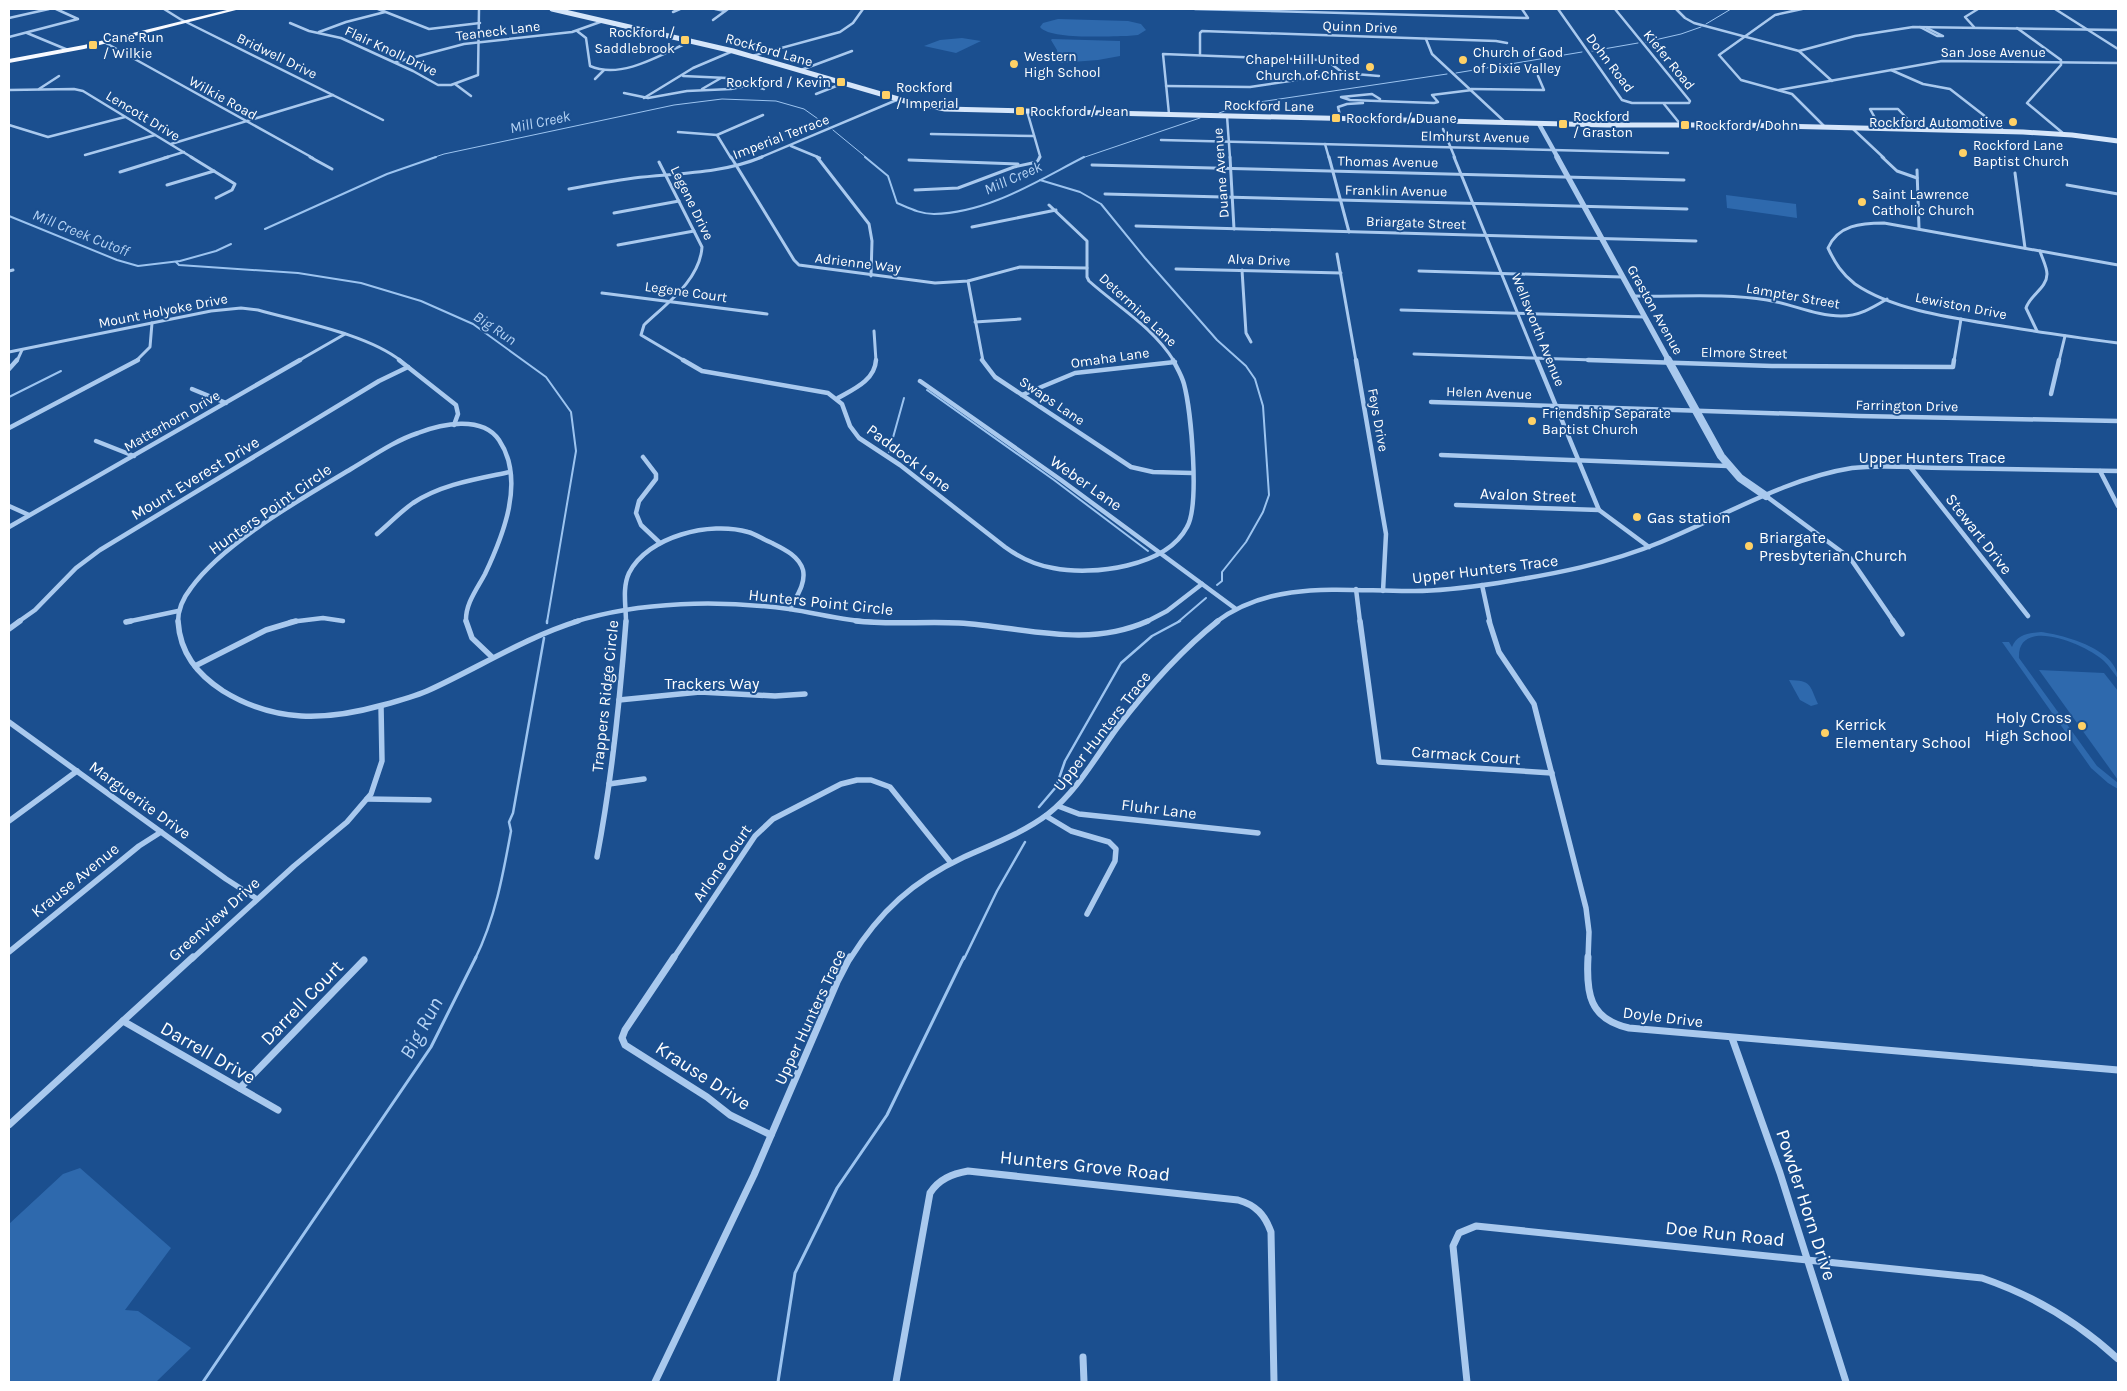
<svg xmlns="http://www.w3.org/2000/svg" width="2127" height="1391" viewBox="0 0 2127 1391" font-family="Karla,sans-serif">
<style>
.green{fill:#2e69ad}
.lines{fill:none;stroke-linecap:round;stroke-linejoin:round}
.stream-far3{stroke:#9cc4f0;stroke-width:1}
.stream-far2{stroke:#9cc4f0;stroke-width:2}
.stream-far1{stroke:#9cc4f0;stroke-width:2.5}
.stream{stroke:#9cc4f0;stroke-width:3}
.minor-far4{stroke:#a9c9ee;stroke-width:2.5}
.minor-far3{stroke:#a9c9ee;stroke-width:3}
.minor-far2{stroke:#a9c9ee;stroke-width:4.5}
.minor-far1{stroke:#a9c9ee;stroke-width:5.5}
.minor{stroke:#a9c9ee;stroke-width:7}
.tertiary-far2{stroke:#a9c9ee;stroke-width:4.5}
.tertiary-far1{stroke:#a9c9ee;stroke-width:5.5}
.tertiary{stroke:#a9c9ee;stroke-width:8}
.secondary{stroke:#d6e6fa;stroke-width:5}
.trunk{fill:#f8faff;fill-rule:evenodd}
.poi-dot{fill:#ffd166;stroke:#1b4f8f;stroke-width:2}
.labels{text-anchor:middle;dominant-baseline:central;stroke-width:4;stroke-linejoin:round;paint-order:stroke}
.far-street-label{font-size:14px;fill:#fff;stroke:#1b4f8f}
.far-poi-label{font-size:14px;fill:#fff;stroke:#1b4f8f;text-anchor:start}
.far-water-label{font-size:15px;font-style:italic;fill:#b5d3f5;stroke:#1b4f8f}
.street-label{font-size:16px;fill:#fff;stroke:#1b4f8f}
.poi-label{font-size:16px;fill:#fff;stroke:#1b4f8f;text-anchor:start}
.near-street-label{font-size:19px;fill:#fff;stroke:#1b4f8f}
.near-water-label{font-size:21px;font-style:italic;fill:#b5d3f5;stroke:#1b4f8f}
</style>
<rect width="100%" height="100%" fill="#1b4f8f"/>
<!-- green -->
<g class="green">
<path d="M1058,19L1128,21L1141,24L1146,30L1138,35L1127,36C1110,36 1050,40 1040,27L1043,23Z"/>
<path d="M962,38L981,41L956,53L924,46L940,40Z"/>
<path d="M1052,39L1120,41V56L1098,60L1059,63L1057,50L1051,40Z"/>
<path d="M1726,195L1796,204L1797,218L1727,208Z"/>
<path d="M2041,632C2065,635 2118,650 2118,679C2114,673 2109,666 2104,661C2087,645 2017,615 2019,658L2097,766L2118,783V789L2108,783L2091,768L2002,642H2009L2012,647C2017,634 2029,633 2041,632Z"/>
<path d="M2039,670L2104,673L2118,691V780Z"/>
<path d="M1789,680C1812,681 1809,684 1818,704L1811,706L1800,700Z"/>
<path d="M80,1168L171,1248L125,1310L138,1311L191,1348L156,1382H9V1224L63,1174Z"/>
</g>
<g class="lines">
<!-- stream-far3 -->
<g class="stream-far3">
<path d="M1706,24L1731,9"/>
<path d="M1646,42L1681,34L1701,27"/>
<path d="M1592,51L1638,43"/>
<path d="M1456,73L1582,52"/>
<path d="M1219,113L1246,104L1447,74"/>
<path d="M833,130L867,158"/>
<path d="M432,158L444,154L674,105L722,99L776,101L804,109L828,126"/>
<path d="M1082,158L1200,118"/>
</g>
<!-- stream-far2 -->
<g class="stream-far2">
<path d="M865,157L888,176L897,203C909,208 920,214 934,214C988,213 1037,181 1084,157"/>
<path d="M1040,180L1080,192L1101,204L1145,258L1217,340L1246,366L1255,379L1263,406L1269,495L1263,512L1246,542L1222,572V581L1217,585"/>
<path d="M9,216L117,260L138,266L180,261L216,251L231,244"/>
<path d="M265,229L387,174L436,157"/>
<path d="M176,262L179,265L298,273L361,283L421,301L473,324L546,377L571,412L576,451L547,622"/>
<path d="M927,390L1054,480L1148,551"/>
<path d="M9,397L61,371"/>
<path d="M889,452L904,398"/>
<path d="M1178,622L1206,598"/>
</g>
<!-- stream-far1 -->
<g class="stream-far1">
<path d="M547,623V621"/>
<path d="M1039,807L1056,787L1065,761L1121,663L1152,636L1180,621"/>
<path d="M475,959C495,919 503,875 511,831L509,822L513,813L544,638"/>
<path d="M964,959L997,891L1025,842"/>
</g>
<!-- stream -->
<g class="stream">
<path d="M203,1382L431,1047L476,957"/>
<path d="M778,1382L795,1273L837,1188L887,1115L964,957"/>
</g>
<!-- minor-far4 -->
<g class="minor-far4">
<path d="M164,9L180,19L383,120"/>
<path d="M378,9L429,29L480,23"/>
<path d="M715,9L725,11"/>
<path d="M1195,9L1528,18L1522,9"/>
<path d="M1558,9L1622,100L1632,103H1689L1690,101L1615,9"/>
<path d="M1676,9L1685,18L1694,23L1799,51L1832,81"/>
<path d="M1802,9L1775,15L1719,55L1741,80L1792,94L1825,127"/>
<path d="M2055,9L2118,49"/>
<path d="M673,12L680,9"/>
<path d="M9,18L49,9"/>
<path d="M713,20L728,9"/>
<path d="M290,23L309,31L341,38L413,71L438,85H451L478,75L479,9"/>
<path d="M1920,27L1937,36H1943L1927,28"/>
<path d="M1974,27L1965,17L1978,9"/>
<path d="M2017,28L2061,60V65L2027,103L2064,134"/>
<path d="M577,31L586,38L590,66C622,80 662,54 691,41"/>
<path d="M319,32L346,22L385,12"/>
<path d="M27,33L68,50"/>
<path d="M9,37L78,19L56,9"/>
<path d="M1426,39L1432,54L1506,123"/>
<path d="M104,42L313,158"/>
<path d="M1799,51L1855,36L1913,27L2118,30"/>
<path d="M1200,55V33L1202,31L1496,41L1507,43"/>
<path d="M752,56L840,32L853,23L863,9"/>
<path d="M396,62L464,44L572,32L603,21"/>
<path d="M801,70L852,51"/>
<path d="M1891,70L1923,84L1950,89L2004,131"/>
<path d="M683,76L727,78L764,89"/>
<path d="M595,79L604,70"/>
<path d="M455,84L471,96"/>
<path d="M1166,86L1250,87L1343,73L1379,76"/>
<path d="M39,89L59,76"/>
<path d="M702,89L721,78"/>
<path d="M1471,89L1544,90L1538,76"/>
<path d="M9,90L74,89L83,91L193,158"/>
<path d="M1779,90L1942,61L2118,63"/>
<path d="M624,93L648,98L687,91L731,89L751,85"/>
<path d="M816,94L844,83"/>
<path d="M644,98L693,68L733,51"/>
<path d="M1380,99L1372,94L1341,97L1350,100L1434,103L1438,102L1432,95L1472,90"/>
<path d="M1664,104L1681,125"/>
<path d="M1027,111L1040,156L1039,158"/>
<path d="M1169,114L1163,54L1321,60L1330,63L1343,73"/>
<path d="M1227,116L1230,158"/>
<path d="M1341,119L1338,107L1347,104L1363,103"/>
<path d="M9,125L48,137L125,117"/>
<path d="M1852,128L1884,158"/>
<path d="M1885,128L1875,118L1870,109H1898L1917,129"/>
<path d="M1443,129L1455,158"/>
<path d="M678,132L717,135"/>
<path d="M931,134L1034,136"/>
<path d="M1161,140L1668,153"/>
<path d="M171,144L333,95"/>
<path d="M1325,144L1329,158"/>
<path d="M791,146L820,158"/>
<path d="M85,155L155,135"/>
<path d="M164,158L184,152"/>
<path d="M731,158L717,135L763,115"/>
<path d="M759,158L899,99"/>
</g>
<!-- minor-far3 -->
<g class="minor-far3">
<path d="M191,157L235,184L232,190L216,198"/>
<path d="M310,157L332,169"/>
<path d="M731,157L794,260L799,265L935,283L968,281L1020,267L1087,268"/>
<path d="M817,157L869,224L872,241L871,276"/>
<path d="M1230,157L1234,229"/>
<path d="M1329,157L1349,232"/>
<path d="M1454,157L1537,361"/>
<path d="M1882,157L1897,171L1917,178"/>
<path d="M909,160L1018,164"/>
<path d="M659,162L702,247C700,280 666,304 644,325L641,335L685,361"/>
<path d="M1092,165L1684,180"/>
<path d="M1917,170L1919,228"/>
<path d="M120,172L168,157"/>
<path d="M2015,173L2025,248"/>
<path d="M167,185L214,171"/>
<path d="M2067,185L2118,194"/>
<path d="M569,189C590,185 612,181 634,178C677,173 721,174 762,157"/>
<path d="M915,190L958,188L1014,167L1037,162L1040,157"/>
<path d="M1105,194L1687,209"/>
<path d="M1049,205L1087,241V277L1089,281C1118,307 1153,327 1174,361"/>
<path d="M614,213L679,201"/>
<path d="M1136,226L1696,241"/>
<path d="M972,227L1056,210"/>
<path d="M618,245L694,231"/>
<path d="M1337,254L1356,361"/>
<path d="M2118,265L1884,223C1861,223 1838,225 1828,248C1835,263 1842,274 1855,284C1896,312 1961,319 2009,327C2045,333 2081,338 2118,343"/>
<path d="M1176,269L1341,273"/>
<path d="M1242,270L1246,333L1251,342"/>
<path d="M9,271L13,270"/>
<path d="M1419,271L1622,277"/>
<path d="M968,281L983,361"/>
<path d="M602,293L767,314"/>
<path d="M1633,296C1677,297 1723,293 1767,300C1792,304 1816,316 1841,316C1859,316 1872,308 1887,299"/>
<path d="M1401,310L1645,317"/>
<path d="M975,322L1020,319"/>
<path d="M874,331L876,361"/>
<path d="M2037,331L2026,308C2030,295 2047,288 2047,274C2047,267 2042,258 2040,251"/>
<path d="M9,352L211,311L241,308L258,310C300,322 367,334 401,361"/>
<path d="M1414,354L1625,361"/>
<path d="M17,361L22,350"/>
<path d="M136,361L150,347L152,323"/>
<path d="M298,361L345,334"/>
<path d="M1954,361L1961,319"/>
<path d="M2059,361L2065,336"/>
</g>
<!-- minor-far2 -->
<g class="minor-far2">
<path d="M399,360L456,405L458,414L454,425"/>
<path d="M683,360L702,371L828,393L842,404L850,426L859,438L900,465L1005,547C1020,558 1035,565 1053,568C1093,576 1166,567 1187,527C1200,505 1191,410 1184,384C1182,376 1177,368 1173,360"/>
<path d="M982,360L995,377L1131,467L1153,472L1192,473"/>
<path d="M1356,360L1386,534L1383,591"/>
<path d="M1537,360L1599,510L1649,547"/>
<path d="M1588,360L1772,366L1953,367L1954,360"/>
<path d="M9,369L17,360"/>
<path d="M920,381L1061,480L1236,609"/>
<path d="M192,389L226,403"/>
<path d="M2051,394L2059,360"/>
<path d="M1022,395L1075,373L1175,362"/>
<path d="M838,398C854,389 875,380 876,360"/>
<path d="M1431,402L1859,416L2118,421"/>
<path d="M9,428L138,360"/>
<path d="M96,441L134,456"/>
<path d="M1441,455L1728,466"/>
<path d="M643,457L656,474V479L639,501L636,513L641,525L660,543"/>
<path d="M1911,468L2028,616"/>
<path d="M2100,471L2118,506"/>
<path d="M1766,496L1850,558L1894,622"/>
<path d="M1456,505L1599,510"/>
<path d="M9,506L29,515"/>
<path d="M9,527L300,360"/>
<path d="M377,534C389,524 400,512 413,503C442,484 477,479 510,472"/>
<path d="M1482,585L1490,622"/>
<path d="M1356,589L1360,622"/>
<path d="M18,622L35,610L76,568L100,550L379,381L408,367"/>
<path d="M126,622L178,611"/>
<path d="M178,622C178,609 183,598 191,588C223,543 304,497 351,469C373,456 394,441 418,433C441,424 482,415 499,440C526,480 503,536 485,574C477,589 465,604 466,622"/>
<path d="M290,622L323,618L343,621"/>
<path d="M574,622C641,601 720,600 789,609C817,613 844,621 872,622"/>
<path d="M626,622C626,606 622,588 629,573C648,536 710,521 748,532C756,534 764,540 772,543C784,549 799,556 803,570C806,584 796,597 790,609"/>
<path d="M1146,622L1167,611L1202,584"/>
<path d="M1216,622C1275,578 1347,592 1415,591C1443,591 1471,587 1498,583C1554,574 1608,564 1661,542C1722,517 1787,478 1852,468C1883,464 1914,468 1945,468C2003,469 2060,470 2118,471"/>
</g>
<!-- minor-far1 -->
<g class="minor-far1">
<path d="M178,621C180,653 197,674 223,691C275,723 326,721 383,705C398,701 413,697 427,691C478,668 524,638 578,621"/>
<path d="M466,621L472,638L492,657"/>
<path d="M856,621C890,625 925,621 959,623C1024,627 1085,649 1148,621"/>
<path d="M1360,621L1379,762L1552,773"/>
<path d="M1489,621L1499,652L1534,704L1586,908L1589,932L1588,959"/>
<path d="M1893,621L1902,634"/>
<path d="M126,622L131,621"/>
<path d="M9,629L20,621"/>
<path d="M195,666L266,630L296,621"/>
<path d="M619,700L700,692L775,696L805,694"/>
<path d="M9,722L226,879L257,899"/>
<path d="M609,784L644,779"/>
<path d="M367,799L429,800"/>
<path d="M1058,806L1079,814L1258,833"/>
<path d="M1046,816L1071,831L1109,842L1116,849L1115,861L1087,914"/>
<path d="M9,821L77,771"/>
<path d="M597,857C612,779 620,700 626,621"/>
<path d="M9,952L139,846L161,832"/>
<path d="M192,959L294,866L347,822L371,794L382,761L381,706"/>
<path d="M673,959L755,836L773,819L841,784L857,780H871L890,787L951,863"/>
<path d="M850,959C880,911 913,881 964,857C993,844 1023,833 1048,814C1077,791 1095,758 1117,728C1146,690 1180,651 1218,621"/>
</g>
<!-- minor -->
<g class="minor">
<path d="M674,957L625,1030L622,1038L625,1045L707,1097L730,1115L771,1135"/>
<path d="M1588,957C1586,993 1589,1019 1629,1028L2118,1070"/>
<path d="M123,1021L278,1110"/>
<path d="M1732,1038L1780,1173L1846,1382"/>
<path d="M240,1088L364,960"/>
<path d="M9,1125L193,957"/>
<path d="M1083,1357L1084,1382"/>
<path d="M655,1382L754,1175L837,982L850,957"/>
<path d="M896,1382L930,1193C939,1179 952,1174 968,1171L1238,1200C1256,1205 1265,1215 1271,1232L1274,1382"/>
<path d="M1467,1382L1453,1246L1459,1233L1476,1226L1982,1278C2032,1295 2079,1323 2118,1359"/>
</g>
<!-- tertiary-far2 -->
<path class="tertiary-far2" d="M1539,124L1558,158"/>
<!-- tertiary-far1 -->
<path class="tertiary-far1" d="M1557,157L1669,361"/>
<!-- tertiary -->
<path class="tertiary" d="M1668,360L1721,456L1740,478L1766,496"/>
<!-- secondary -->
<path class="secondary" d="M552,9L733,51L905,101L945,109L1607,125H1741L2023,132L2072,135L2118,141"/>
<!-- trunk -->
<path class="trunk" d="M231,9H240L84,49L9,63V59L84,45Z"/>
</g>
<!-- markers -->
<g class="poi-dot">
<rect x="680" y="35" width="10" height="10" rx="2.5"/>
<rect x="88" y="40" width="10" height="10" rx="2.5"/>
<circle cx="1463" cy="60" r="5"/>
<circle cx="1014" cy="64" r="5"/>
<circle cx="1370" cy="67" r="5"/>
<rect x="836" y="77" width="10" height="10" rx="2.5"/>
<rect x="881" y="90" width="10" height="10" rx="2.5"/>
<rect x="1015" y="106" width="10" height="10" rx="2.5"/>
<rect x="1331" y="113" width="10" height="10" rx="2.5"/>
<circle cx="2013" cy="122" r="5"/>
<rect x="1558" y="119" width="10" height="10" rx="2.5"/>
<rect x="1680" y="120" width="10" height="10" rx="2.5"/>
<circle cx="1963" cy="153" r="5"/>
<circle cx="1862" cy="202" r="5"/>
<circle cx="1532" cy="421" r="5"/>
<circle cx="1637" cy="517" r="5"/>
<circle cx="1749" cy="546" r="5"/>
<circle cx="2082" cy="726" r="5"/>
<circle cx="1825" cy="733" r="5"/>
</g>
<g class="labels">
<!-- far-street labels -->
<g class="far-street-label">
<text transform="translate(1360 27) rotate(2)">Quinn Drive</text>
<text transform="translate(498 31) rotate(-7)">Teaneck Lane</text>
<text transform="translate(769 50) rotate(16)">Rockford Lane</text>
<text transform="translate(391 51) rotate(25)">Flair Knoll Drive</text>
<text x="1993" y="52">San Jose Avenue</text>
<text transform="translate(277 56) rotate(26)">Bridwell Drive</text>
<text transform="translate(1669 60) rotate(51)">Kiefer Road</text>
<text transform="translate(1610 63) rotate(53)">Dohn Road</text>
<text transform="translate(223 98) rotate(29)">Wilkie Road</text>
<text transform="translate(1269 106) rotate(1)">Rockford Lane</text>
<text transform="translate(143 116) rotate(31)">Lencott Drive</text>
<text transform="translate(781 137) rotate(-21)">Imperial Terrace</text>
<text transform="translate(1475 137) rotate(1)">Elmhurst Avenue</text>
<text transform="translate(1388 162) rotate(1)">Thomas Avenue</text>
<text transform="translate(1221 173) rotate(-94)">Duane Avenue</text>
<text transform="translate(1396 191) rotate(1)">Franklin Avenue</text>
<text transform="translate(692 203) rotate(64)">Legene Drive</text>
<text transform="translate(1416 223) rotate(2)">Briargate Street</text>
<text transform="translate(1259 260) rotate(2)">Alva Drive</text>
<text transform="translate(858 263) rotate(7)">Adrienne Way</text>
<text transform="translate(686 292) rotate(8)">Legene Court</text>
<text transform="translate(1793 296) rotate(10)">Lampter Street</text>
<text transform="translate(1961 306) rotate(11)">Lewiston Drive</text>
<text transform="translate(1138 310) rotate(43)">Determine Lane</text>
<text transform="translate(1655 310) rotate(61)">Graston Avenue</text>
<text transform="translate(163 311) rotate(-11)">Mount Holyoke Drive</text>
<text transform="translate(1538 330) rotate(68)">Wellsworth Avenue</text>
<text transform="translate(1744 353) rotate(1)">Elmore Street</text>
<text transform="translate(1110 358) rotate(-8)">Omaha Lane</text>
<text transform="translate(1489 393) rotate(2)">Helen Avenue</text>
<text transform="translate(1052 401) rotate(34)">Swaps Lane</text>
<text transform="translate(1907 406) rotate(1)">Farrington Drive</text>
<text transform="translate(1378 420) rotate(80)">Feys Drive</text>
<text transform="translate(172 421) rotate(-30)">Matterhorn Drive</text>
</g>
<!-- far-poi labels -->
<g class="far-poi-label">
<text x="675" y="32" text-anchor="end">Rockford /<tspan x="675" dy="16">Saddlebrook</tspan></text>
<text x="103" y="37">Cane Run<tspan x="103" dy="16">/ Wilkie</tspan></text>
<text x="1473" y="52">Church of God<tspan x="1473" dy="16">of Dixie Valley</tspan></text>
<text x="1024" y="56">Western<tspan x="1024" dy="16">High School</tspan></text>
<text x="1360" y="59" text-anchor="end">Chapel Hill United<tspan x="1360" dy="16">Church of Christ</tspan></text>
<text x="831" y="82" text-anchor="end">Rockford / Kevin</text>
<text x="896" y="87">Rockford<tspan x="896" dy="16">/ Imperial</tspan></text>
<text x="1030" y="111">Rockford / Jean</text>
<text x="1573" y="116">Rockford<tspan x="1573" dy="16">/ Graston</tspan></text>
<text x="1346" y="118">Rockford / Duane</text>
<text x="2003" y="122" text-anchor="end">Rockford Automotive</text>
<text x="1695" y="125">Rockford / Dohn</text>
<text x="1973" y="145">Rockford Lane<tspan x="1973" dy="16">Baptist Church</tspan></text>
<text x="1872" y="194">Saint Lawrence<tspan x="1872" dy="16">Catholic Church</tspan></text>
<text x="1542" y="413">Friendship Separate<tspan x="1542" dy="16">Baptist Church</tspan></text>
</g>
<!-- far-water labels -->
<g class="far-water-label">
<text transform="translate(540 122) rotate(-12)">Mill Creek</text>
<text transform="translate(1013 178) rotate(-24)">Mill Creek</text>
<text transform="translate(81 233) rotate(22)">Mill Creek Cutoff</text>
<text transform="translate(495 328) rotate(34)">Big Run</text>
</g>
<!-- street labels -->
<g class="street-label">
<text x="1932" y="457">Upper Hunters Trace</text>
<text transform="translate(909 458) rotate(37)">Paddock Lane</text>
<text transform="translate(195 478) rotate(-31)">Mount Everest Drive</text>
<text transform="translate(1086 483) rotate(35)">Weber Lane</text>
<text transform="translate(1528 495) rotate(2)">Avalon Street</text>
<text transform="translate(270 509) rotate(-35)">Hunters Point Circle</text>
<text transform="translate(1979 534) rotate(52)">Stewart Drive</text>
<text transform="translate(1485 569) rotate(-7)">Upper Hunters Trace</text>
<text transform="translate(821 602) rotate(6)">Hunters Point Circle</text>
<text x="712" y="683">Trackers Way</text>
<text transform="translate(605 696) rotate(-84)">Trappers Ridge Circle</text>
<text transform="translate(1102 731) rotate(-52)">Upper Hunters Trace</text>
<text transform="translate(1466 755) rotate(4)">Carmack Court</text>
<text transform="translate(140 800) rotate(36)">Marguerite Drive</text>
<text transform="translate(1159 809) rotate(7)">Fluhr Lane</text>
<text transform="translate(722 863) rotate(-55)">Arlone Court</text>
<text transform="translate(75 880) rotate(-39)">Krause Avenue</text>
<text transform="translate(214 919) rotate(-42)">Greenview Drive</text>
<text transform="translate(810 1017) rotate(-65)">Upper Hunters Trace</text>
<text transform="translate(1663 1017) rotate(7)">Doyle Drive</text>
</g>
<!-- poi labels -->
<g class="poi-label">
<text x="1647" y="517">Gas station</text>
<text x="1759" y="537">Briargate<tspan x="1759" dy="18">Presbyterian Church</tspan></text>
<text x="2072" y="717" text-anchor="end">Holy Cross<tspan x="2072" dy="18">High School</tspan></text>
<text x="1835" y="724">Kerrick<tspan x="1835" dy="18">Elementary School</tspan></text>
</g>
<!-- near-street labels -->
<g class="near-street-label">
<text transform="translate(302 1003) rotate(-46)">Darrell Court</text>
<text transform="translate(208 1053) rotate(30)">Darrell Drive</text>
<text transform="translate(703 1076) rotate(33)">Krause Drive</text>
<text transform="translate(1085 1166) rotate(6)">Hunters Grove Road</text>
<text transform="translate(1806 1205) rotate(72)">Powder Horn Drive</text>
<text transform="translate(1725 1234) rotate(6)">Doe Run Road</text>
</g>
<!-- near-water labels -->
<g class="near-water-label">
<text transform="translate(421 1028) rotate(-61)">Big Run</text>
</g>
</g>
<!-- border -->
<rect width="2127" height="1391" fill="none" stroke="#ffffff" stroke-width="20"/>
</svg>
